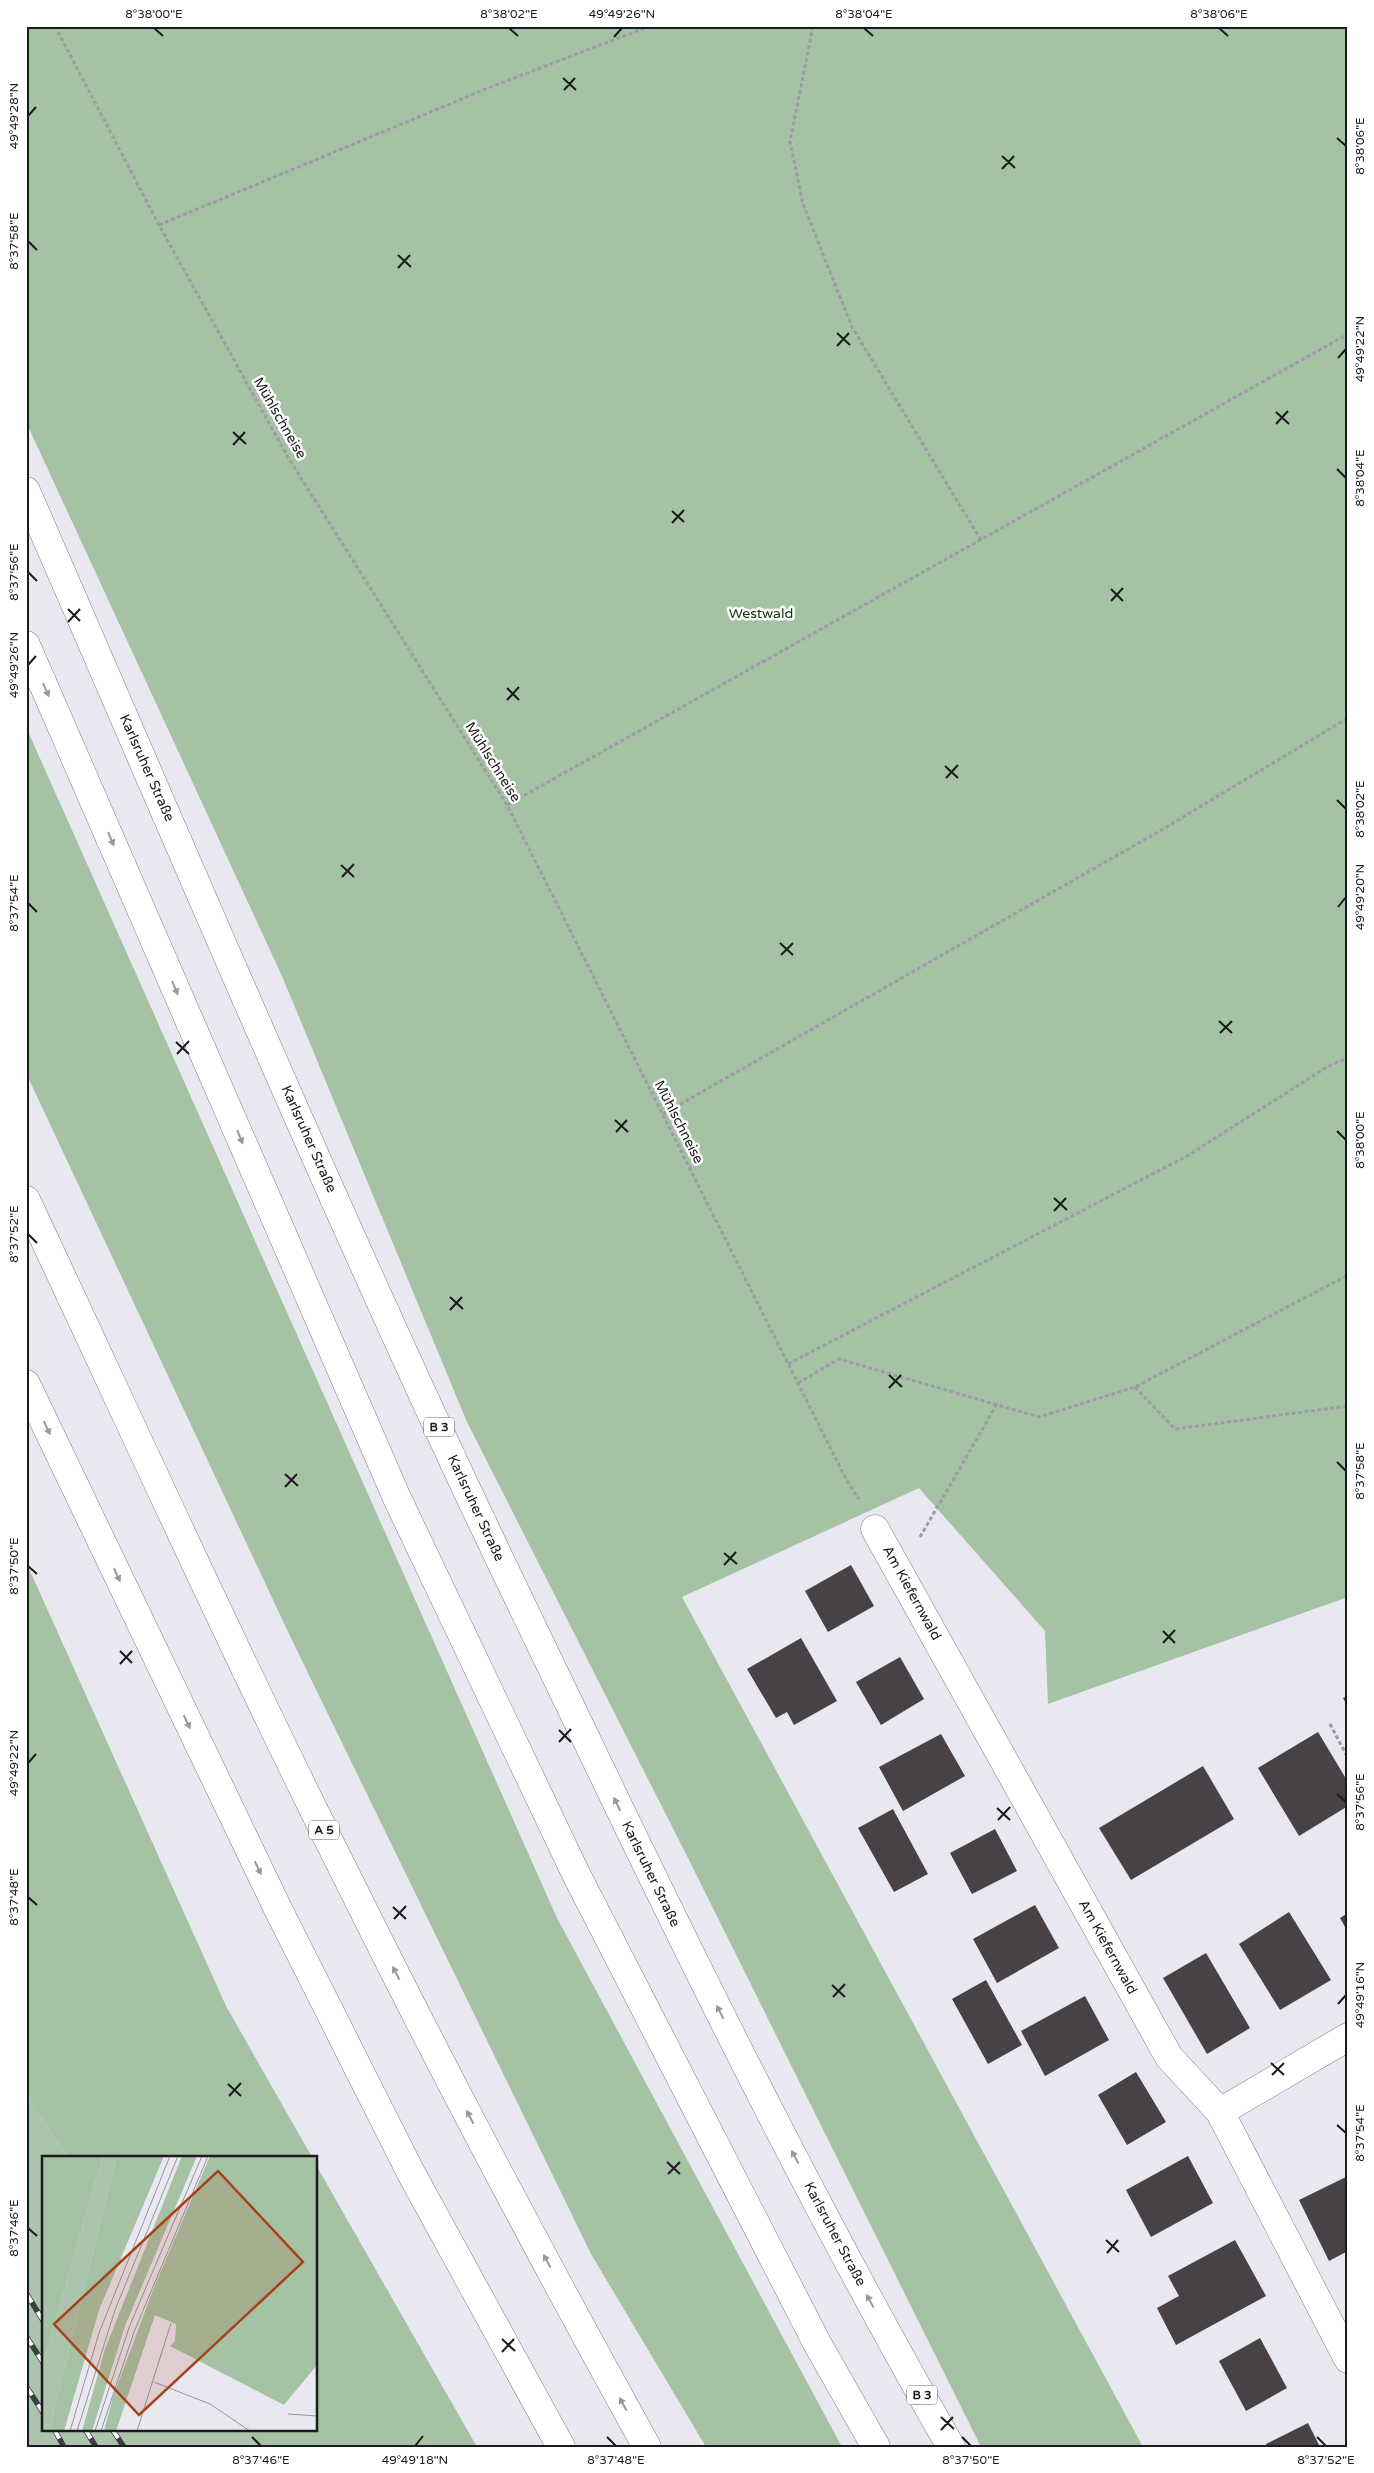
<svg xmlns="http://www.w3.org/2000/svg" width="1374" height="2473" viewBox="0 0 1374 2473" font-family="'Varela Round',sans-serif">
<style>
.green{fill:#abc4ab}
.forest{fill:#a5c2a5}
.building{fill:#484145}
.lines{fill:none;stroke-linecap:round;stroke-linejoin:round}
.street-casing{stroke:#807e86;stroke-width:29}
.primary-casing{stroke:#807e86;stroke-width:29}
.highway-casing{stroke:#807e86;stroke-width:29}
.path{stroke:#9f9da4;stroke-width:3;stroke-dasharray:4 2.5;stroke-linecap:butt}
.street{stroke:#fff;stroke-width:28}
.primary{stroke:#fff;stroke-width:28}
.highway{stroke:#fff;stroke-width:28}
.rail-casing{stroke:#3e3d41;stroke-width:5.5}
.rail{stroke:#fff;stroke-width:4;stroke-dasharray:11;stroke-linecap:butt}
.oneway{fill:#989899}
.ticks{fill:none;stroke:#1b1a1d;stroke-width:2}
.labels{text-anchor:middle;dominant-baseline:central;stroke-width:5;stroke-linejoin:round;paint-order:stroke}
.shield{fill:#fff;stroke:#5f5f61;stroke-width:1}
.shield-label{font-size:12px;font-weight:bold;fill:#1b1a1d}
.street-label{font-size:14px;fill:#1b1a1d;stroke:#fff}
.park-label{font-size:14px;fill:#0c3912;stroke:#fff}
.inset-road{fill:none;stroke:#97959c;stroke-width:1}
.view{fill:#a7411a;fill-opacity:0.15;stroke:#a7411a;stroke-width:2.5}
.inset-edge{fill:none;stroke:#1b1a1d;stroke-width:2.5}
.neatline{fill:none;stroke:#1b1a1d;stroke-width:2}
.ticks-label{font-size:12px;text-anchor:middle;fill:#1b1a1d}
</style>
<rect width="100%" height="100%" fill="#e9e7f0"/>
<!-- green -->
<path class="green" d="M26,2093L68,2157H44V2429H245L256,2447H26Z"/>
<!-- forest -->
<g class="forest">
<path d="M26,26H1348V1597L1048,1704L1045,1631L919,1488L682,1597L1143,2447H981L688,1858L467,1422L282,976L26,422Z"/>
<path d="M26,727L557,1918L842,2447H706L591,2254L289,1634L26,1073Z"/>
<path d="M26,1562L226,2006L312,2157H68L26,2093Z"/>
<path d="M316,2165L477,2447H256L245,2429H316Z"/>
</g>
<!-- building -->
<g class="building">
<path d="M851,1565L874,1606L828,1632L805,1591Z"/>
<path d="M801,1638L837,1701L794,1725L787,1712L776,1718L747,1669Z"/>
<path d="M900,1657L924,1699L881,1725L856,1682Z"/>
<path d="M1348,1696V1707L1343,1698Z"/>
<path d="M1318,1732L1348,1782V1806L1299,1836L1258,1768Z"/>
<path d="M941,1734L965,1776L903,1811L879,1767Z"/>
<path d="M1203,1766L1234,1819L1131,1880L1099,1828Z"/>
<path d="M893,1809L928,1874L894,1892L858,1828Z"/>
<path d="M995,1829L1017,1871L972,1894L950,1853Z"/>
<path d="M1035,1905L1059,1948L997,1983L973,1939Z"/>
<path d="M1289,1912L1331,1980L1280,2010L1239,1944Z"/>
<path d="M1348,1913V1932L1340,1918Z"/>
<path d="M1206,1953L1250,2028L1207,2054L1163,1978Z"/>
<path d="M986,1980L1022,2045L988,2064L952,1999Z"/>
<path d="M1085,1996L1109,2040L1045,2076L1021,2031Z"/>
<path d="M1136,2072L1166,2122L1127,2145L1098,2095Z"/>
<path d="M1188,2156L1213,2203L1151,2237L1126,2190Z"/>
<path d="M1348,2176V2251L1329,2261L1299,2200Z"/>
<path d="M1235,2240L1266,2296L1176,2345L1157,2308L1179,2296L1168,2276Z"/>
<path d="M1260,2338L1287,2388L1246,2411L1219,2361Z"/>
<path d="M1308,2423L1320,2447H1268L1266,2444Z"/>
</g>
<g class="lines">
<!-- street casing -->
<g class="street-casing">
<g id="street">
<path d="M875,1529L1169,2057L1220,2112L1348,2359"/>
<path d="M1220,2112L1348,2037"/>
</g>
</g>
<!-- primary casing -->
<g class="primary-casing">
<g id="primary">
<path d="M26,491C171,824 312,1158 465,1486C502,1565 540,1643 578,1722C695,1967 816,2211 951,2447"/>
<path d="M26,645L397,1498L576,1874L818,2345L876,2447"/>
</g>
</g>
<!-- highway casing -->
<g class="highway-casing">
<g id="highway">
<path d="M26,1200C133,1428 237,1658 350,1883C444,2073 544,2261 647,2447"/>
<path d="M26,1384L278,1909L411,2173L561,2447"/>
</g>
</g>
<!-- path -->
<g class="path">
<path d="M55,26L159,225L289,459L507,805L846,1479L859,1499"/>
<path d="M813,26L790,142L803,204L852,327L981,540"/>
<path d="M159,225L488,88L650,26"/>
<path d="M507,805L1348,334"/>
<path d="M663,1114L1158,832L1348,718"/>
<path d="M788,1364L1187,1156L1327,1067L1348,1058"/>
<path d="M798,1383L839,1359L1039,1417L1135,1387L1348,1275"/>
<path d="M1135,1387L1175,1429L1348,1406"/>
<path d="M920,1537L997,1404"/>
<path d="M1330,1724L1348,1758"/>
</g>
<!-- street -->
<use href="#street" class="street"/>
<!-- primary -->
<use href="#primary" class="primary"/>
<!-- highway -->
<use href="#highway" class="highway"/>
<!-- rail casing -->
<g class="rail-casing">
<g id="rail">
<path d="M26,2293L44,2322"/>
<path d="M26,2336L44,2364"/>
<path d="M26,2386L44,2414"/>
<path d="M54,2429L64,2447"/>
<path d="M85,2429L96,2447"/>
<path d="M112,2429L124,2447"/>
</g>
</g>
<!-- rail -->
<use href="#rail" class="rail"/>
</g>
<!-- one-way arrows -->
<defs><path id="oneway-solid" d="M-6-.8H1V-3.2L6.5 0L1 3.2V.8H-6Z" transform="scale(1.25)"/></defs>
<g class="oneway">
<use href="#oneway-solid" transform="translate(46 690) rotate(66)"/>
<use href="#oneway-solid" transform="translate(111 839) rotate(67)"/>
<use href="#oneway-solid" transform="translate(175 988) rotate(67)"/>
<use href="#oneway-solid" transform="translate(240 1137) rotate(67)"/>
<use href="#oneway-solid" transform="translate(47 1428) rotate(65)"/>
<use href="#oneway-solid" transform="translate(117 1575) rotate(65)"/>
<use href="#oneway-solid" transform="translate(187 1722) rotate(64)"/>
<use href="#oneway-solid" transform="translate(617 1804) rotate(-116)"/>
<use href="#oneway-solid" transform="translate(258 1868) rotate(64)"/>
<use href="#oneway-solid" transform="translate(396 1973) rotate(-117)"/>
<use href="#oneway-solid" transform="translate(720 2012) rotate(-117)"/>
<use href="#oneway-solid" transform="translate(470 2117) rotate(-117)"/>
<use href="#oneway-solid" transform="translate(795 2157) rotate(-118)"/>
<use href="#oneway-solid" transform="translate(547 2261) rotate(-118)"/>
<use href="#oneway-solid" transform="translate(870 2301) rotate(-118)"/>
<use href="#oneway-solid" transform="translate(623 2404) rotate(-119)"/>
</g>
<!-- ticks -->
<path class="ticks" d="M154,28L163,36M509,28L518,36M864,28L873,36M1219,28L1228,36M614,37L622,28M563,78L576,90M564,90L575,78M28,116L36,107M1337,138L1346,146M1002,156L1015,168M1002,169L1014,156M28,241L37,250M398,255L411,267M398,268L410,255M837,333L850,345M837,346L849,333M1338,358L1346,349M1276,412L1289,424M1276,424L1288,411M233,432L246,444M233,445L245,432M1337,469L1346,478M672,511L684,522M672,523L684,510M28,572L37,581M1111,589L1123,601M1111,601L1123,588M68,609L80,621M68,622L80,609M28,665L36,656M507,688L519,700M507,700L519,687M945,766L958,778M946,778L958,765M1337,800L1346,809M341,865L354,877M342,877L354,864M28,903L37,912M1338,907L1346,897M780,943L793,955M781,955L793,943M1219,1021L1232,1033M1220,1033L1232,1021M176,1042L189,1054M177,1054L189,1041M615,1120L628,1132M1337,1131L1346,1140M616,1132L627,1120M1054,1198L1067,1210M1054,1211L1066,1198M28,1234L37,1243M450,1297L463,1309M450,1310L462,1297M889,1375L902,1387M889,1388L901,1375M1337,1462L1346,1471M285,1474L298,1486M285,1487L297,1474M724,1553L737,1564M724,1565L736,1552M28,1566L37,1574M1163,1631L1175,1643M1163,1643L1175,1630M120,1651L132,1663M120,1664L132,1651M559,1730L571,1742M559,1742L571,1729M28,1763L36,1754M1337,1794L1346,1802M997,1808L1010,1820M998,1820L1010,1807M28,1897L37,1905M393,1907L406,1919M394,1919L406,1906M832,1985L845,1997M833,1997L845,1984M1338,2004L1346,1995M1271,2063L1284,2075M1272,2075L1284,2063M228,2084L241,2096M229,2096L241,2083M1337,2125L1346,2133M667,2162L680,2174M668,2174L680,2162M28,2228L37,2236M1106,2240L1119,2252M1107,2253L1118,2240M502,2339L515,2351M502,2352L514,2339M941,2417L954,2429M941,2430L953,2417M252,2437L261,2446M607,2437L616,2446M962,2437L971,2446M1317,2437L1326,2446M415,2446L423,2436"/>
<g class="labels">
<!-- shield labels -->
<g class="shield">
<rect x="424" y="1417.5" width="30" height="19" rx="4"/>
<rect x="309" y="1820.5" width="30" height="19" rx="4"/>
<rect x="907" y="2385.5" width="30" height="19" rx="4"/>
</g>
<g class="shield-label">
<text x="439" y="1427">B 3</text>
<text x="324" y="1830">A 5</text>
<text x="922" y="2395">B 3</text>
</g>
<!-- street labels -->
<g class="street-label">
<text transform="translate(280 418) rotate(60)">Mühlschneise</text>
<text transform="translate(493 762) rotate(58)">Mühlschneise</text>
<text transform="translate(147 768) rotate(66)">Karlsruher Straße</text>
<text transform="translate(679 1122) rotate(63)">Mühlschneise</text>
<text transform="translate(309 1139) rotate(66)">Karlsruher Straße</text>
<text transform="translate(476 1508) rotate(65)">Karlsruher Straße</text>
<text transform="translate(912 1593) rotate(61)">Am Kiefernwald</text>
<text transform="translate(651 1874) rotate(64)">Karlsruher Straße</text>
<text transform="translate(1108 1947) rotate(61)">Am Kiefernwald</text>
<text transform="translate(835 2234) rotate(62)">Karlsruher Straße</text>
</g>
<!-- park labels -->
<g class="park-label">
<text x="761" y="613">Westwald</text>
</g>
</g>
<!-- overview -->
<g transform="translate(42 2156)">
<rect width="275" height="275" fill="#e9e7f0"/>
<path d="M61,0H75L7,275H0V212Z" fill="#abc4ab"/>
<path d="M0,0H61L0,212ZM75,0H122L57,154L22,275H7ZM140,0H155L83,170L50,275H40L63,193ZM168,0H275V209L242,249L128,190L133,185L134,168L113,159L74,275H62L71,241L111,134Z" fill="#a5c2a5"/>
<path class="inset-road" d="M112,226L168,248L208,275M246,258L275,260M28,275L57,177L128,0M35,275L73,154L136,0M53,275L88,169L160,0M59,275L92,176L166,0M95,275L129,167"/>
<path class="view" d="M176,15L261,106L97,259L12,168Z"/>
<rect width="275" height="275" class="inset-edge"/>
</g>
<!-- border -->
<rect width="1374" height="2473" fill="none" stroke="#ffffff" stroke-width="55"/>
<rect x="28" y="28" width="1318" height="2418" class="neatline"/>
<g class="ticks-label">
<text x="154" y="18">8°38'00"E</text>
<text x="509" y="18">8°38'02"E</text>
<text x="622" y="18">49°49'26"N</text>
<text x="864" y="18">8°38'04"E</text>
<text x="1219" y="18">8°38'06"E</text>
<text transform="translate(14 116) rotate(-90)" y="4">49°49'28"N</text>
<text transform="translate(1360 146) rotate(-90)" y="4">8°38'06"E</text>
<text transform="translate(14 241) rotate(-90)" y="4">8°37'58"E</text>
<text transform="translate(1360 349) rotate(-90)" y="4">49°49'22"N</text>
<text transform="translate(1360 478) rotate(-90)" y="4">8°38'04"E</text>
<text transform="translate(14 572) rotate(-90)" y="4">8°37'56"E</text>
<text transform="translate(14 665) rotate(-90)" y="4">49°49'26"N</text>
<text transform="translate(1360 809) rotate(-90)" y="4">8°38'02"E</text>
<text transform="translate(1360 897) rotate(-90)" y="4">49°49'20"N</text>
<text transform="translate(14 903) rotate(-90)" y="4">8°37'54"E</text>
<text transform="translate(1360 1140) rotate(-90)" y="4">8°38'00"E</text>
<text transform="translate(14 1234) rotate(-90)" y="4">8°37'52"E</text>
<text transform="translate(1360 1471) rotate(-90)" y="4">8°37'58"E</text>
<text transform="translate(14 1566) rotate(-90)" y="4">8°37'50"E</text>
<text transform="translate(14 1763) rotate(-90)" y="4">49°49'22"N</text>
<text transform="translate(1360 1802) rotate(-90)" y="4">8°37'56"E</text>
<text transform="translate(14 1897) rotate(-90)" y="4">8°37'48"E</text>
<text transform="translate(1360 1995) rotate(-90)" y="4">49°49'16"N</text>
<text transform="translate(1360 2133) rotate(-90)" y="4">8°37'54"E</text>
<text transform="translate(14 2228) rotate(-90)" y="4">8°37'46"E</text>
<text x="261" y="2464">8°37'46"E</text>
<text x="415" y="2464">49°49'18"N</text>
<text x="616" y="2464">8°37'48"E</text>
<text x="971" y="2464">8°37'50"E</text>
<text x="1326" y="2464">8°37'52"E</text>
</g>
</svg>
